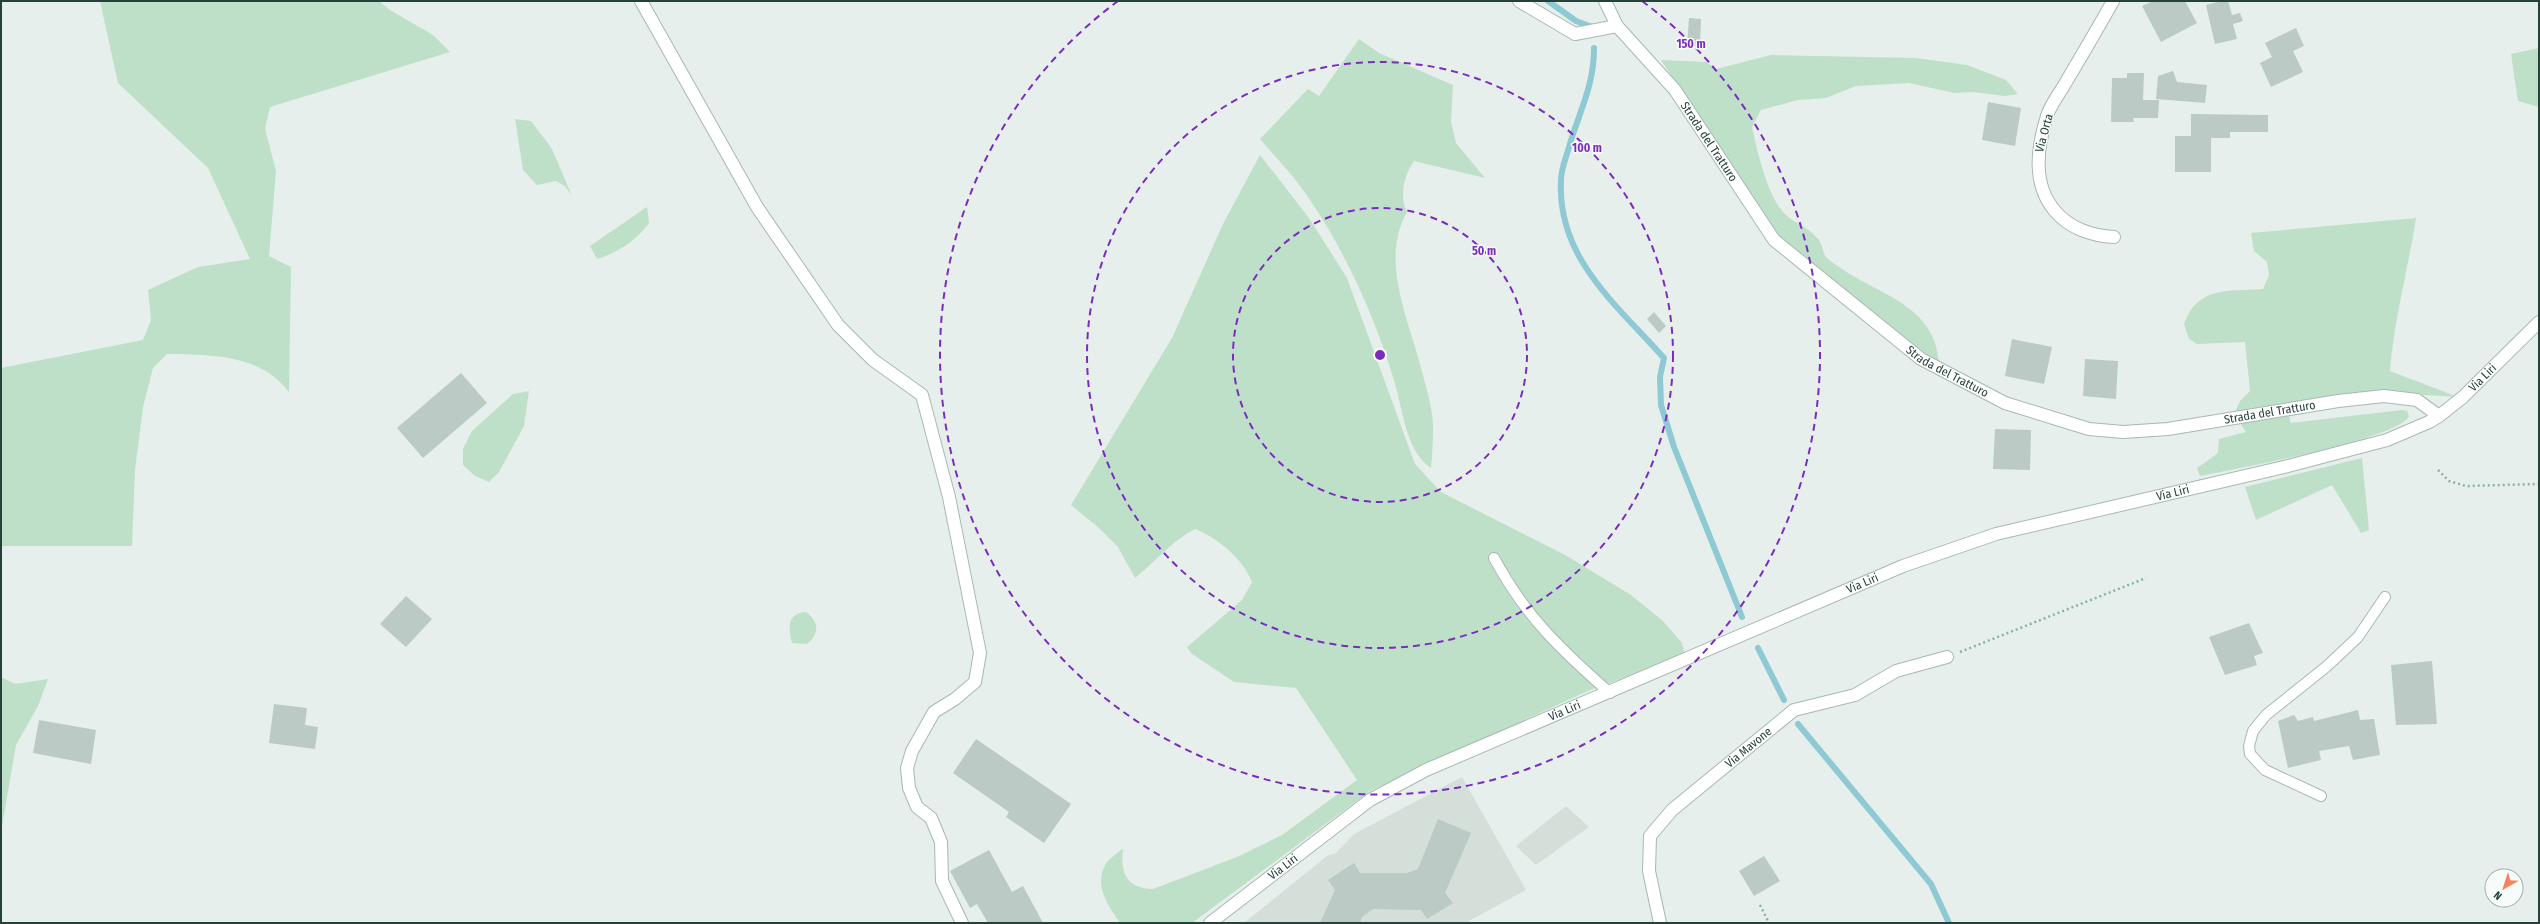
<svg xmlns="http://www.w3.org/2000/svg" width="2540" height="924" viewBox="0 0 2540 924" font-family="'Fira Sans Condensed',sans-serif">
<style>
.built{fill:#d4dfda}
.green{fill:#bfe0c8}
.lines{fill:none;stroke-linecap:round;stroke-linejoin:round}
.stream{stroke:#8ec9d4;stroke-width:6}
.building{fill:#bbcac4}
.lane-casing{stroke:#a8b8b2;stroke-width:12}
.street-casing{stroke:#a8b8b2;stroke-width:14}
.path{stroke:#86b3a5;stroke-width:2.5;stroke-dasharray:2 3;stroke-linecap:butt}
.lane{stroke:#fff;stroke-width:10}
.street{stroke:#fff;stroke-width:12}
.ring{fill:none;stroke:#7b2cbf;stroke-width:2;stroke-dasharray:7 5}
.labels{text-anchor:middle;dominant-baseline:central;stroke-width:3;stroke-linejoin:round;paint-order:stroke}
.street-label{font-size:12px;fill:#24423a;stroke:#f7fbf9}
.centre{fill:#7b2cbf;stroke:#f7fbf9;stroke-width:2}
.ring-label{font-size:12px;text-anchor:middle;font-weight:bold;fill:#7b2cbf;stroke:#f7fbf9;stroke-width:3;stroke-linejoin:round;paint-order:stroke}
</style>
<rect width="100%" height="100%" fill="#e6efeb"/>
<!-- built -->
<g class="built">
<path d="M1462,777L1526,890L1465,923H1244L1327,856L1336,853L1354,834Z"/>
<path d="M1566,806L1589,827L1536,865L1516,846Z"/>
</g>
<!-- green -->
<g class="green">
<path d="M100,1H379L390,10L433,35L450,52L270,107L265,129L276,171L269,256L291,267L289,392C260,354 212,355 167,354L153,368L143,407L135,470L132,546H1V368L143,340L151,320L148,290L198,267L250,259L208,168L118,83Z"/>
<path d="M1359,39L1379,53L1453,85L1451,122L1456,143L1485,178L1414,161C1404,175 1399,196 1407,212C1379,261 1410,322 1422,372C1427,390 1434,413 1433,432C1433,444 1432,456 1431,468C1407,452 1403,413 1396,387C1377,322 1348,256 1310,200C1296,178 1277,159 1260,139L1308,89L1319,96Z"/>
<path d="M2539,48V107L2518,101L2511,54Z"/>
<path d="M1771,55L1915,58L1967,65L2006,80L2018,94L2005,96L1973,92L1954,93L1909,83L1856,86L1826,98L1798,100L1761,110L1752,127C1757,150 1767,194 1783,212C1793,224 1811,227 1820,242C1823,247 1823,254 1827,258C1831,262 1838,266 1842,269C1882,296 1935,306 1939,363L1889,328L1806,264L1776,234L1661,60L1706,62L1716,69Z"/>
<path d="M515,119L531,121L552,149L572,196L565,186L556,181L537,185L523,170Z"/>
<path d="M1260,155L1309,218L1347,278L1415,464L1441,492L1567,556L1631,595L1663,621L1682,643L1685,656L1590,690L1370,791L1192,923H1120C1108,905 1094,887 1105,865C1108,859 1118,853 1123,848C1120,873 1126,888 1153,889L1237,857L1282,835L1357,780L1296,688L1234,682L1192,654L1187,647L1242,600L1252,582C1243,559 1217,537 1195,529C1173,540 1155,562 1135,578L1118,547L1099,528L1071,505L1172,338L1223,224Z"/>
<path d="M647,207L649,223C637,240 617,253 597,259L590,246Z"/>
<path d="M2416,218C2408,270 2394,319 2390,371L2458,397L2409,394L2288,411L2291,423L2402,410L2407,411L2409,416C2400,439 2231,470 2200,476L2197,468L2218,453L2219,439L2246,432L2234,414L2240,401L2250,391L2245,342L2197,344L2189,339L2184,324C2198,285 2229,292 2263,289L2269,275L2267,262L2254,251L2251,233Z"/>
<path d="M529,391L524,426L499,472L489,482L475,476L463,465V449L472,431L513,394Z"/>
<path d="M2362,458L2369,530L2361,533L2332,485L2256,520L2245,487Z"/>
<path d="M806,612C819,622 820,633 807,644L792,643C788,628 787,613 806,612Z"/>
<path d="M1,677L15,684L48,679L38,706L16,745L1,832Z"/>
</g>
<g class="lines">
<!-- stream -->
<g class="stream">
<path d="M1548,1L1576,21L1592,27"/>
<path d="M1594,48C1594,87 1579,112 1569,147C1566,158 1561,169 1561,180C1557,258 1616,304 1664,358L1660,377L1661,405L1674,447L1742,617"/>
<path d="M1758,648L1784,700"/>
<path d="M1798,724L1931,884L1949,923"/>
</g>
</g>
<!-- building -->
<g class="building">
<path d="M2153,1H2185L2197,23L2161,42L2142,6Z"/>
<path d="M2222,1H2228L2232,15L2240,13L2243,21L2233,24L2237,39L2215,44L2206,5Z"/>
<path d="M1689,18L1701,19L1700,46H1687Z"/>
<path d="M2296,28L2304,46L2293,51L2303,72L2271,87L2260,63L2272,57L2265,43Z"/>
<path d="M2173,71L2177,82L2207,85L2205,103L2156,99L2158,76Z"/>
<path d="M2127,73H2144L2143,100H2159L2158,118H2133L2134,122H2111L2112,78H2127Z"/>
<path d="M1988,102L2021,108L2015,146L1982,140Z"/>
<path d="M2191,114L2268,115V132H2230V138H2211V172H2175V136H2191Z"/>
<path d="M1654,312L1666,326L1659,333L1647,319Z"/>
<path d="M2012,339L2052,347L2044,384L2005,376Z"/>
<path d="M2085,359L2118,361L2116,399L2083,396Z"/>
<path d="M461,373L487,403L423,458L397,428Z"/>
<path d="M1995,429L2031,430L2030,470L1993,469Z"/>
<path d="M406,596L432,619L406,647L380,624Z"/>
<path d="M2249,623L2263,653L2254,656L2257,665L2225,675L2209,637Z"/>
<path d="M2432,661L2437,724L2396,725L2391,665Z"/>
<path d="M274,704L307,708L305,725L318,727L315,749L269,743Z"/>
<path d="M2358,710L2360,720L2374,719L2380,755L2353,760L2349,746L2319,751L2321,760L2288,768L2278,721L2294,715L2298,721L2313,717L2314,721Z"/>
<path d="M39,720L96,730L91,764L33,753Z"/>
<path d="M976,739L1071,804L1044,843L1006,817L1009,812L953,773Z"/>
<path d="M1438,819L1471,833L1445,893L1453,903L1427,919L1421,910L1373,909L1362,917L1360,923H1320L1335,890L1328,880L1354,863L1360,873H1407L1418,869Z"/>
<path d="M989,850L1012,892L1023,886L1043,923H988L977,904L970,908L950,871Z"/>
<path d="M1764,856L1780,881L1754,896L1739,871Z"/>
</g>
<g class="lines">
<!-- lane casing -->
<g class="lane-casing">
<g id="lane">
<path d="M1494,558C1526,617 1560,649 1610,693"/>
<path d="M2321,796L2265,770L2250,754L2249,746L2253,731L2266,715L2326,667L2358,637L2385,597"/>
</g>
</g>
<!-- street casing -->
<g class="street-casing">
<g id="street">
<path d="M641,1L757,207L838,325L873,360L922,395L949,497L980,653L975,682L955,699L934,712L912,751L907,768L909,788L917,807L931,818L941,842L942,881L962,923"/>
<path d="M1519,1L1575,34L1617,26"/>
<path id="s1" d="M1605,1L1617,26L1675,90L1774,240L1921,359L2005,403L2089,429L2123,432L2168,429L2338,401L2384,396L2417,400L2439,416"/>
<path d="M2113,1C2098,28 2082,55 2066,82C2060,93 2050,105 2047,116C2037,148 2032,184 2055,211C2069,228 2092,236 2114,237"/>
<path id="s2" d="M1210,923L1370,800L1426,770L1903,566L1996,534L2288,466L2387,440L2429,422L2439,416L2463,397L2539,322"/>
<path id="s3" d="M1660,923L1649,871L1650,836L1672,810L1794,710L1855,695L1896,671L1947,657"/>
</g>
</g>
<!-- path -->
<g class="path">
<path d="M2438,470L2449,481L2466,486L2539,484"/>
<path d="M1960,652L2146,578"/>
<path d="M1760,905L1769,923"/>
</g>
<!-- lane -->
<use href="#lane" class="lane"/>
<!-- street -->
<use href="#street" class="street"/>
</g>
<!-- distance rings -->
<g class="ring">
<circle cx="1380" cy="355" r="147"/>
<circle cx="1380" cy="355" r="293"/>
<path d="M1642 1A440 440 0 1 1 1118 1"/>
</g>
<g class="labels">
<!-- street labels -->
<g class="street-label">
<text transform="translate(2044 133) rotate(-75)">Via Orta</text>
<text stroke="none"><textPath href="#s1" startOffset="176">Strada del Tratturo</textPath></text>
<text stroke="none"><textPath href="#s1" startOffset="512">Strada del Tratturo</textPath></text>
<text stroke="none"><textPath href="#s2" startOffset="1400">Via Liri</textPath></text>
<text stroke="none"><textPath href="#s1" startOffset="848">Strada del Tratturo</textPath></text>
<text stroke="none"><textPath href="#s2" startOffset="1064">Via Liri</textPath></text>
<text stroke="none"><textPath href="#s2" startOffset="740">Via Liri</textPath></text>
<text stroke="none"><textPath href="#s2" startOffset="416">Via Liri</textPath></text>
<text stroke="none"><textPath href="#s3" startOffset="221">Via Mavone</textPath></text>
<text stroke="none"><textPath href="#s2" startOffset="92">Via Liri</textPath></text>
</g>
</g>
<circle cx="1380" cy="355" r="6" class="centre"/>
<g class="ring-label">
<text x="1691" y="48">150 m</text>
<text x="1587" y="152">100 m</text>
<text x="1484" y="255">50 m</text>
</g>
<!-- border -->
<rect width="2540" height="924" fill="none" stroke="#24423a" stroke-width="4"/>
<!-- north arrow -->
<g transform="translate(2504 888) rotate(219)"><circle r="19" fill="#f7fbf9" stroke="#a3b1ad"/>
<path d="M0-3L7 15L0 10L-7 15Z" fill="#f4845f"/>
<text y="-6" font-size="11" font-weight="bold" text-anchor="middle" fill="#24423a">N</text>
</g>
</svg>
